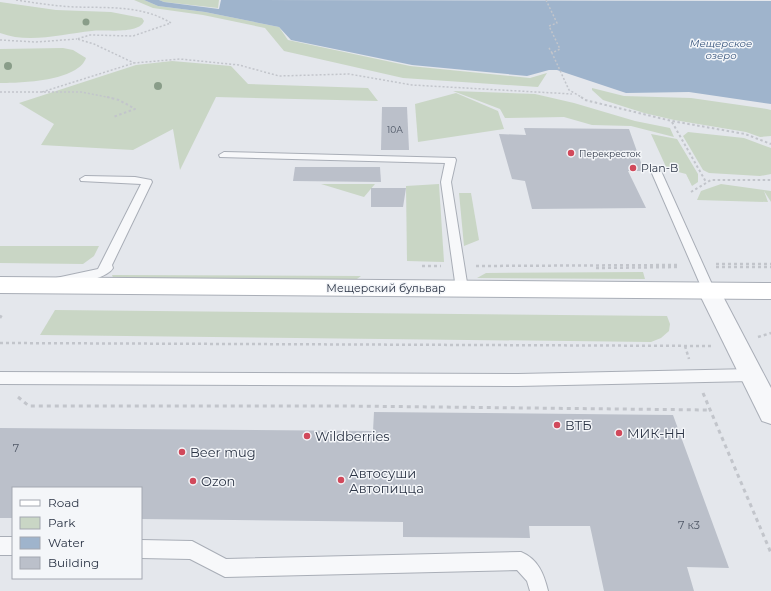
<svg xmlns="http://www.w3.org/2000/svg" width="771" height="591" viewBox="0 0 771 591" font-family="Montserrat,sans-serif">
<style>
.green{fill:#c9d6c5}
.water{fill:#9fb4cc}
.building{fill:#bbc0ca}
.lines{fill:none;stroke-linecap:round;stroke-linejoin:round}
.lane-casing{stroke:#a9aeb7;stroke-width:2}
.street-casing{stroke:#a9aeb7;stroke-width:2}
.secondary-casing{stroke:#a9aeb7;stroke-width:2}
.path-far3{stroke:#c2c5cb;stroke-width:1.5;stroke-dasharray:2 2;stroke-linecap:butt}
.path-far2{stroke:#c2c5cb;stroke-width:2;stroke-dasharray:2.5 2.5;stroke-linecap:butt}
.path-far1{stroke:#c2c5cb;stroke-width:2.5;stroke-dasharray:3 3;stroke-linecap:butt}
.path{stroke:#c2c5cb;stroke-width:3;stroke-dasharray:4 4;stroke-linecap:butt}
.lane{fill:#f7f8fa;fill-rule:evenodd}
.street{fill:#f7f8fa;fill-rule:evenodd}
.secondary{fill:#fff;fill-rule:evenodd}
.tree{fill:#899d89}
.poi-dot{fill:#d1495b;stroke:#f4f6f9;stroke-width:1.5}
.labels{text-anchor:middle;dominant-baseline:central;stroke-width:3;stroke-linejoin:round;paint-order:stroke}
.number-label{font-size:9px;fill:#4f5766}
.far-poi-label{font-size:9px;fill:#2b3445;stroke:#f4f6f9;text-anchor:start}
.far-water-label{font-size:10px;font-style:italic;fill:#34527a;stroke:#f4f6f9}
.poi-label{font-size:11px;fill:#2b3445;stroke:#f4f6f9;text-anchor:start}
.street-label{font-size:11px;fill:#2b3445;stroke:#f4f6f9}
.near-number-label{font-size:11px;fill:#4f5766}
.near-poi-label{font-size:13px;fill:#2b3445;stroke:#f4f6f9;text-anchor:start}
</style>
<rect width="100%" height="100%" fill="#e4e7ec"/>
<!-- green -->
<g class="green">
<path d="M134,0H144L158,6L205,12L279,27L288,40L410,66L530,78L547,73L538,87L403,78L284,51L265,28L203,15L153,8Z"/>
<path d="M159,0H219L218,8L164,2Z"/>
<path d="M0,2L56,10L111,12L142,18L144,21C139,35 103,29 92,31C62,34 29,44 0,33Z"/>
<path d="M63,48L73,50L86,58C78,81 21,83 0,83V49Z"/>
<path d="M172,61L231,66L248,84L368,88L378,101L216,97L180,170L173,129L133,150L41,145L54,124L19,103L136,65Z"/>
<path d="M592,88L624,96L691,98L767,109L771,110V136L760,137L746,132L674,120L644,113L603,100L592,90Z"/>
<path d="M453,91L535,94L574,103L635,121L670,128L674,137L631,126L592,125L564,117L505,118L500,109Z"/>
<path d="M456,93L498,111L504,129L418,142L415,104Z"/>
<path d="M688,132L744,138L771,148V174L760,176L709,173L703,170L683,136Z"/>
<path d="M651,134L677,139L698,174V182L692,186L686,174L667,169Z"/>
<path d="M321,184H375L364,197Z"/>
<path d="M439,184L444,262L407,261L406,186Z"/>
<path d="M721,184L771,191V202L764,191L768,202L697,200L701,191Z"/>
<path d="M459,193H471L479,240L464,246Z"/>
<path d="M0,246H99L94,256L83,264L0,263Z"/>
<path d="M643,272L645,279L477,278L486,273Z"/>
<path d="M112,275L361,276L357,279L114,280Z"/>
<path d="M55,310L667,316L670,324L669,331L661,338L651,342L40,335Z"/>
</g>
<!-- water -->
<path class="water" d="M144,0H159L164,2L219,9L221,0L771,1V104L689,92L626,93L557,70H549L527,76L412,65L291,40L279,27L205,12L158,6Z"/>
<!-- building -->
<g class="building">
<path d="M382,107H407L409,150H381Z"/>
<path d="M524,128L629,129L644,171H628L646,208L532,209L525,181L512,179L499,134L526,135Z"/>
<path d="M295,167H380L381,182L293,181Z"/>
<path d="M371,188H406L403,207H371Z"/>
<path d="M374,412L673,415L729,568L687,567L694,591H604L590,526H529L530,538L403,537V522L141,519V488H13V518H0V428L373,431Z"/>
</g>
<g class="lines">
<!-- lane casing -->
<g class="lane-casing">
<g id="lane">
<path d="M224,152L455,158L456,160L451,182L468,289L467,292H457L456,289L441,182L445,163L220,157L219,155Z"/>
<path d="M656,168L661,171L715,291L714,294H704L703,291L651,171Z"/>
<path d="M85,176L135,177L151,180L152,182L112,265L113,268C106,280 73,283 60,286L56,284L54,281L56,278L98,269L141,184L81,181L80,179Z"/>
<path d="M752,369L757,371L759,375L757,379L752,381L518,386L0,384V372L518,374Z"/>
<rect x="0" y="537" width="13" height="18"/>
<path d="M141,540L192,541L226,559L521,552C538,559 544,574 548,591H530L527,581L517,570L225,577L190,559L141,558Z"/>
</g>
</g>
<!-- street casing -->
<g class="street-casing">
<path id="street" d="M709,283L717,285L771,388V424L762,421L698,291L701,285Z"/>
</g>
<!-- secondary casing -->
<g class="secondary-casing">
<path id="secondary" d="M0,277L771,283V299L0,293Z"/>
</g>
<!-- path-far3 -->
<g class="path-far3">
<path d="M16,0C36,3 55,6 75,7C107,8 142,5 171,23L133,36L90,35L77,39L94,44L134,63"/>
<path d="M546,0L557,23L549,26L560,49L552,53L569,90L583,98"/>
<path d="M0,40L36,42L77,39"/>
<path d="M549,48L552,53"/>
<path d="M0,92H81L112,98"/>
<path d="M42,92L134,63L180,59L239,65L279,76L349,74L412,85L572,94"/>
</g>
<!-- path-far2 -->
<g class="path-far2">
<path d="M107,97L119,100L135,109L113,117"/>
<path d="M581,97L585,100L672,121L745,134L771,144"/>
<path d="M672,122L706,182"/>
<path d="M691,192L711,180H771"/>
</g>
<!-- path-far1 -->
<g class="path-far1">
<path d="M716,264H771"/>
<path d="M422,266H441"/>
<path d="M476,266L679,265"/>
<path d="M716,267H771"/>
<path d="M596,268L679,267"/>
<path d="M0,318L3,313"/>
<path d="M758,337L771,333"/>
<path d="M0,343L713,346"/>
<path d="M685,346L689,359"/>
</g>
<!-- path -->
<g class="path">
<path d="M703,393L771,553"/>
<path d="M18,397L29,406H347L710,410"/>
</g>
<!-- lane -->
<use href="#lane" class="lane"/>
<!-- street -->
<use href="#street" class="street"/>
<!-- secondary -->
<use href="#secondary" class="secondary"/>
</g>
<!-- trees -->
<g class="tree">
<circle cx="86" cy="22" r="3.5"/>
<circle cx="8" cy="66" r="4"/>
<circle cx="158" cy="86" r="4"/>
</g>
<!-- markers -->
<g class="poi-dot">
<circle cx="571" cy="153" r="4"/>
<circle cx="633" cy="168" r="4"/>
<circle cx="557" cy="425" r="4"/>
<circle cx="619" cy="433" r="4"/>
<circle cx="307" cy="436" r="4"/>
<circle cx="182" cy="452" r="4"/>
<circle cx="341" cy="480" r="4"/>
<circle cx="193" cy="481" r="4"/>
</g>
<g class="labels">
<!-- number labels -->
<g class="number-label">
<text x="395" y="129">10А</text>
</g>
<!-- far-poi labels -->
<g class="far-poi-label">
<text x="579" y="153">Перекресток</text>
</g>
<!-- far-water labels -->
<g class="far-water-label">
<text x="721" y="43">Мещерское<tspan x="721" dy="12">озеро</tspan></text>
</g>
<!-- poi labels -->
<g class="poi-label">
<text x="641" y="168">Plan-B</text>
</g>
<!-- street labels -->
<g class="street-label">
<text x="386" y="288">Мещерский бульвар</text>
</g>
<!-- near-number labels -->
<g class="near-number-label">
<text x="16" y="448">7</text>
<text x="689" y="525">7 к3</text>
</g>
<!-- near-poi labels -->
<g class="near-poi-label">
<text x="565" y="425">ВТБ</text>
<text x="627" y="433">МИК-НН</text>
<text x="315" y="436">Wildberries</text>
<text x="190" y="452">Beer mug</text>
<text x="349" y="473">Автосуши<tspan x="349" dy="15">Автопицца</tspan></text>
<text x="201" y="481">Ozon</text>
</g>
</g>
<!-- legend -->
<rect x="12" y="487" width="130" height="92" fill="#f4f6f9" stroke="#a4a8b1"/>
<rect x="20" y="500" width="20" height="6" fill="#ffffff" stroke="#a4a8b1"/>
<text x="48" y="507" font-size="12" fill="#2b3445">Road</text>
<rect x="20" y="517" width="20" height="12" fill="#c9d6c5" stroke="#a4a8b1"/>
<text x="48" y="527" font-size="12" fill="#2b3445">Park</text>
<rect x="20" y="537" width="20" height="12" fill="#9fb4cc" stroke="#a4a8b1"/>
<text x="48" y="547" font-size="12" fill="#2b3445">Water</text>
<rect x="20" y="557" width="20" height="12" fill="#bbc0ca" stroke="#a4a8b1"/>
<text x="48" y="567" font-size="12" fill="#2b3445">Building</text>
</svg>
